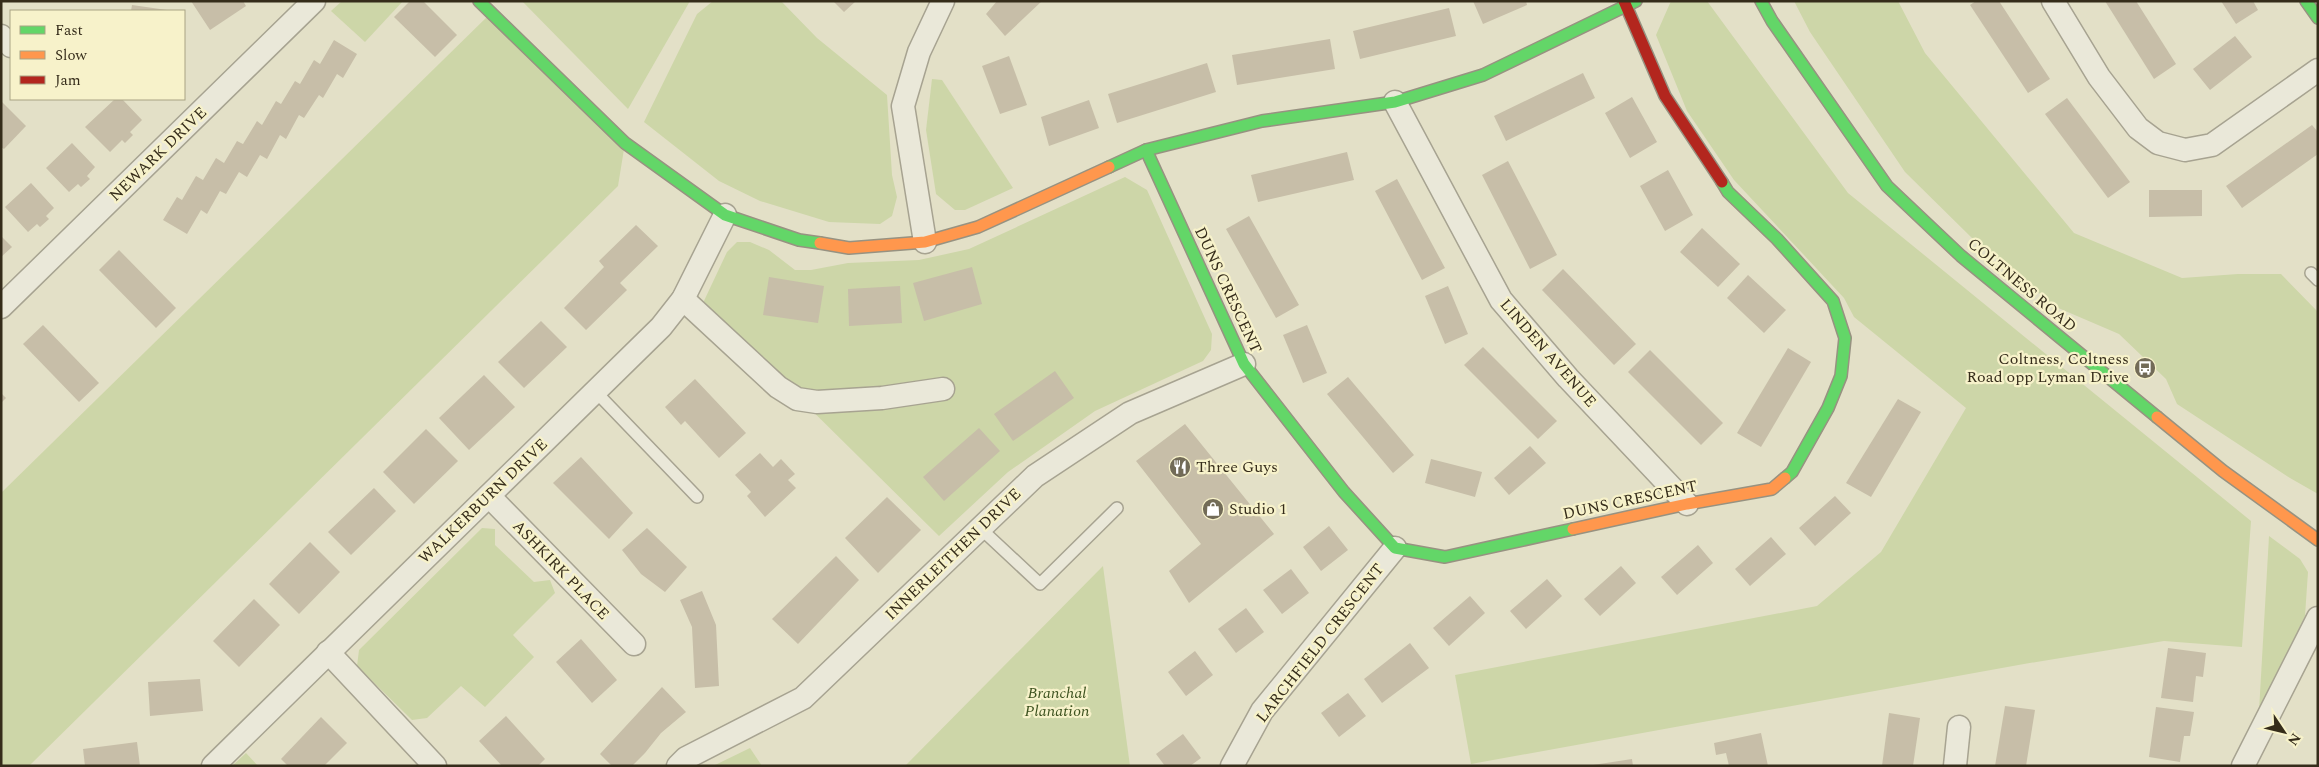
<svg xmlns="http://www.w3.org/2000/svg" width="2319" height="767" viewBox="0 0 2319 767" font-family="Spectral,serif">
<style>
.green{fill:#cdd6a8}
.building{fill:#c7bea8}
.lines{fill:none;stroke-linecap:round;stroke-linejoin:round}
.lane-casing{stroke:#a7a391;stroke-width:14}
.street-casing{stroke:#a7a391;stroke-width:25}
.fast-casing{stroke:#979281;stroke-width:14}
.slow-casing{stroke:#979281;stroke-width:14}
.jam-casing{stroke:#979281;stroke-width:14}
.lane{stroke:#eae8d9;stroke-width:11}
.street{stroke:#eae8d9;stroke-width:22}
.fast{stroke:#63d668;stroke-width:11}
.slow{stroke:#ff974d;stroke-width:11}
.jam{stroke:#b3261e;stroke-width:11}
.labels{text-anchor:middle;dominant-baseline:central;stroke-width:4.5;stroke-linejoin:round;paint-order:stroke}
.street-label{font-size:16px;fill:#352c1a;stroke:#f7f2ca}
.poi-label{font-size:16px;fill:#352c1a;stroke:#f7f2ca;text-anchor:start}
.park-label{font-size:16px;font-style:italic;fill:#3d521f;stroke:#f7f2ca}
</style>
<rect width="100%" height="100%" fill="#e3e0c7"/>
<!-- green -->
<g class="green">
<path d="M342,1H403L365,42L331,11Z"/>
<path d="M522,1H690L628,109Z"/>
<path d="M713,1H781L817,38L887,95L892,175L897,197L892,216L880,224L829,222L760,201L719,181L644,122L697,14Z"/>
<path d="M1671,1H1707L1848,193L2251,521L2242,647L2164,641L2024,664L1471,764L1455,675L1817,606L1881,552L1966,408L1854,317L1844,298L1734,180L1687,111L1656,35Z"/>
<path d="M1794,1H1898L1925,53L2074,233L2182,278L2238,274H2281L2318,312V494L2290,478L2177,404L2166,379L2119,334L2056,307L1973,239L1905,172L1810,32Z"/>
<path d="M491,13L625,143L618,186L29,766H1V493Z"/>
<path d="M932,79L942,80L1013,188L965,210H955L936,194L926,130Z"/>
<path d="M1125,177L1147,190L1212,334L1211,350L1203,361L1095,411L1008,472L939,536L703,303L727,252L737,242H750L769,250L795,270H811L848,263L919,260L969,249Z"/>
<path d="M482,528L495,529V545L534,582L550,580L555,593L513,635L534,657L485,707L461,686L427,718L412,720L357,666L359,650Z"/>
<path d="M2269,536L2300,559L2308,572L2305,616L2259,711Z"/>
<path d="M1103,566L1130,766H905Z"/>
<path d="M750,748L762,766H713Z"/>
<path d="M246,753L258,766H232Z"/>
</g>
<!-- building -->
<g class="building">
<path d="M191,1H243L246,6L210,30Z"/>
<path d="M410,1H423L457,35L435,57L394,17Z"/>
<path d="M833,1H856L844,12Z"/>
<path d="M997,1H1042L1005,36L986,14Z"/>
<path d="M1473,1H1526L1527,5L1483,24Z"/>
<path d="M1976,1H1999L2050,79L2028,93L1970,5Z"/>
<path d="M2105,1H2136L2176,64L2154,79Z"/>
<path d="M2221,1H2253L2258,10L2236,24Z"/>
<path d="M132,5L167,10V11H131Z"/>
<path d="M1449,8L1456,36L1360,59L1353,31Z"/>
<path d="M2235,36L2252,57L2210,90L2193,69Z"/>
<path d="M1330,39L1335,69L1237,85L1232,55Z"/>
<path d="M334,40L357,54L343,78L337,74L323,98L319,95L304,118L299,115L286,139L280,135L267,159L260,155L247,177L239,172L226,194L220,191L207,214L201,210L187,234L163,220L177,197L182,200L196,176L203,180L216,158L224,163L237,141L243,144L257,121L262,125L276,101L281,104L295,81L300,84L314,60L320,64Z"/>
<path d="M1009,56L1027,105L1000,114L982,66Z"/>
<path d="M1207,63L1216,92L1117,123L1108,94Z"/>
<path d="M1583,73L1595,98L1506,141L1494,116Z"/>
<path d="M1632,97L1657,142L1630,158L1605,113Z"/>
<path d="M2067,98L2130,182L2108,198L2045,114Z"/>
<path d="M115,99H122L142,120L130,132L133,135L125,143L122,140L110,152L85,127Z"/>
<path d="M1089,100L1099,128L1049,146L1041,117Z"/>
<path d="M1,101L26,126L4,149L1,147Z"/>
<path d="M2312,125L2318,132V154L2242,208L2226,186Z"/>
<path d="M72,143L95,167L87,176L90,179L81,187L78,184L69,192L46,168Z"/>
<path d="M1347,152L1354,180L1258,202L1251,175Z"/>
<path d="M1508,161L1557,255L1530,269L1482,175Z"/>
<path d="M1668,170L1693,215L1665,231L1640,186Z"/>
<path d="M1397,179L1445,268L1422,280L1375,191Z"/>
<path d="M31,183L54,208L46,216L49,219L40,227L37,224L28,232L5,207Z"/>
<path d="M2149,190H2202V216L2149,217Z"/>
<path d="M1249,216L1299,305L1276,318L1226,229Z"/>
<path d="M636,225L658,246L620,283L627,290L586,330L564,308L604,267L599,261Z"/>
<path d="M1702,228L1740,264L1718,287L1680,252Z"/>
<path d="M1,236L12,247L1,257Z"/>
<path d="M119,250L176,308L156,328L99,270Z"/>
<path d="M972,267L982,304L924,321L913,283Z"/>
<path d="M1563,269L1636,344L1614,365L1542,290Z"/>
<path d="M1748,275L1786,310L1764,333L1727,298Z"/>
<path d="M769,277L824,286L818,323L763,315Z"/>
<path d="M900,286L902,323L849,326L848,289Z"/>
<path d="M1448,286L1468,334L1445,344L1425,296Z"/>
<path d="M541,321L567,347L524,388L498,362Z"/>
<path d="M43,325L99,383L79,402L23,344Z"/>
<path d="M1307,325L1327,373L1303,383L1283,335Z"/>
<path d="M1483,347L1557,421L1538,439L1464,365Z"/>
<path d="M1788,348L1811,362L1761,447L1737,433Z"/>
<path d="M1650,350L1723,423L1701,445L1628,372Z"/>
<path d="M1055,371L1074,398L1013,441L994,414Z"/>
<path d="M484,375L515,407L469,450L439,418Z"/>
<path d="M1348,377L1414,455L1393,473L1327,394Z"/>
<path d="M695,379L746,433L719,458L685,421L681,425L665,407Z"/>
<path d="M1,393L6,398L1,403Z"/>
<path d="M1898,399L1921,412L1871,497L1846,483Z"/>
<path d="M1185,424L1274,534L1189,603L1169,571L1201,544L1136,461Z"/>
<path d="M979,428L1000,451L944,501L923,477Z"/>
<path d="M426,429L458,461L414,504L383,472Z"/>
<path d="M1530,446L1546,463L1509,495L1494,478Z"/>
<path d="M760,453L773,467L781,459L795,474L788,480L796,488L765,517L747,496L751,492L735,475Z"/>
<path d="M581,457L633,513L609,539L553,483Z"/>
<path d="M1431,459L1482,472L1475,497L1425,483Z"/>
<path d="M374,488L396,511L351,555L328,532Z"/>
<path d="M1835,496L1851,513L1815,546L1799,528Z"/>
<path d="M887,497L921,530L878,573L845,538Z"/>
<path d="M1329,526L1348,550L1321,571L1303,547Z"/>
<path d="M647,528L687,567L665,592L641,574L622,550Z"/>
<path d="M1771,537L1786,554L1750,586L1735,569Z"/>
<path d="M310,542L340,572L299,614L269,584Z"/>
<path d="M1698,545L1713,563L1677,595L1661,577Z"/>
<path d="M836,556L859,580L798,644L772,619Z"/>
<path d="M1621,566L1636,583L1600,616L1584,599Z"/>
<path d="M1291,569L1309,593L1282,614L1263,590Z"/>
<path d="M1547,579L1562,596L1526,629L1510,611Z"/>
<path d="M702,591L716,625L719,686L695,688L692,627L680,600Z"/>
<path d="M1470,596L1485,613L1449,646L1433,628Z"/>
<path d="M254,599L280,625L239,667L213,641Z"/>
<path d="M1246,608L1264,632L1236,653L1218,629Z"/>
<path d="M581,639L617,680L592,703L556,662Z"/>
<path d="M1410,643L1429,668L1382,703L1364,679Z"/>
<path d="M2168,648L2206,653L2203,677L2196,676L2193,702L2161,698Z"/>
<path d="M1195,651L1213,675L1186,696L1168,672Z"/>
<path d="M200,679L203,711L150,716L148,682Z"/>
<path d="M662,687L686,712L661,733L645,753L632,766H612L600,754Z"/>
<path d="M1348,693L1366,716L1339,737L1321,713Z"/>
<path d="M2005,706L2035,710L2026,766H1995Z"/>
<path d="M2156,707L2194,712L2190,736H2184L2180,762L2149,757Z"/>
<path d="M1889,713L1920,718L1913,766H1882Z"/>
<path d="M506,716L545,759L538,766H502L479,741Z"/>
<path d="M321,717L347,743L324,766H288L281,759Z"/>
<path d="M1761,733L1768,766H1729L1726,753L1716,755L1714,743Z"/>
<path d="M1183,734L1201,758L1190,766H1165L1156,754Z"/>
<path d="M137,742L140,766H85L83,749Z"/>
<path d="M1632,759L1633,766H1593V765Z"/>
</g>
<g class="lines">
<!-- lane casing -->
<g class="lane-casing">
<g id="lane">
<path d="M2311,273L2318,280"/>
<path d="M595,391L697,497"/>
<path d="M980,528L1040,584L1117,508"/>
</g>
</g>
<!-- street casing -->
<g class="street-casing">
<g id="street">
<path d="M2053,1L2099,77L2138,128L2158,143L2185,150L2212,145L2318,70"/>
<path d="M1,36L11,46"/>
<path d="M1395,102L1501,300L1568,378L1687,504"/>
<path d="M925,242L903,106L919,52L943,1"/>
<path d="M683,299L778,387L797,399L817,402L882,398L943,389"/>
<path d="M1,307L314,1"/>
<path d="M489,496L634,644"/>
<path d="M328,652L435,766"/>
<path d="M213,766L661,327L683,299L725,215"/>
<path d="M678,766L686,758L803,698L1035,476L1130,413L1244,364"/>
<path d="M1232,766L1262,711L1395,548"/>
<path d="M1955,766L1959,727"/>
<path d="M2243,766L2318,618"/>
</g>
</g>
<!-- fast casing -->
<g class="fast-casing">
<g id="fast">
<path d="M479,1L625,143L725,215L799,240L820,243"/>
<path d="M1761,1L1772,21L1887,186L1961,256L2157,417"/>
<path d="M2306,1L2318,18"/>
<path d="M1146,150L1244,364L1344,492L1395,548L1445,557L1573,529"/>
<path d="M1109,167L1146,150L1262,121L1395,102L1483,75L1636,1"/>
<path d="M1722,182L1728,192L1777,239L1833,301L1845,338L1841,376L1828,408L1792,472L1785,478"/>
</g>
</g>
<!-- slow casing -->
<g class="slow-casing">
<g id="slow">
<path d="M820,243L849,248L925,242L978,227L1109,167"/>
<path d="M2157,417L2223,471L2318,540"/>
<path d="M1573,529L1687,504L1772,489L1785,478"/>
</g>
</g>
<!-- jam casing -->
<g class="jam-casing">
<path id="jam" d="M1624,1L1665,96L1722,182"/>
</g>
<!-- lane -->
<use href="#lane" class="lane"/>
<!-- street -->
<use href="#street" class="street"/>
<!-- fast -->
<use href="#fast" class="fast"/>
<!-- slow -->
<use href="#slow" class="slow"/>
<!-- jam -->
<use href="#jam" class="jam"/>
</g>
<!-- icons -->
<defs>
<g id="bus-disc" transform="scale(1.125)"><circle r="9.5" fill="#726b57" stroke="#f7f2ca"/><path d="M-5-6H5V4H4V6H2V4H-2V6H-4V4H-5ZM-3.5-4V0h7V-4ZM-3.5 1.2v1.5H-2V1.2ZM2 1.2v1.5H3.5V1.2Z" fill="#fff"/></g>
<g id="restaurant-disc" transform="scale(1.125)"><circle r="9.5" fill="#726b57" stroke="#f7f2ca"/><path d="M-5-6h1v4h1v-4h1v4h1v-4h1v5L-1.5 .5V6h-2V.5L-5-1ZM5-6V6H3V1.5H1.5Q1.5-4 5-6Z" fill="#fff"/></g>
<g id="shop-disc" transform="scale(1.125)"><circle r="9.5" fill="#726b57" stroke="#f7f2ca"/><path d="M-5-2.5h2.3a2.7 3.5 0 0 1 5.4 0H5L5.5 6h-11ZM-1.5-2.5h3a1.5 2.3 0 0 0-3 0Z" fill="#fff"/></g>
</defs>
<g fill-rule="evenodd">
<use href="#bus-disc" x="2145" y="368"/>
<use href="#restaurant-disc" x="1180" y="467"/>
<use href="#shop-disc" x="1213" y="509"/>
</g>
<g class="labels">
<!-- street labels -->
<g class="street-label">
<text transform="translate(158 154) rotate(-44)">NEWARK DRIVE</text>
<text transform="translate(2022 285) rotate(40)">COLTNESS ROAD</text>
<text transform="translate(1228 290) rotate(65)">DUNS CRESCENT</text>
<text transform="translate(1548 353) rotate(49)">LINDEN AVENUE</text>
<text transform="translate(1630 500) rotate(-12)">DUNS CRESCENT</text>
<text transform="translate(483 501) rotate(-44)">WALKERBURN DRIVE</text>
<text transform="translate(953 554) rotate(-44)">INNERLEITHEN DRIVE</text>
<text transform="translate(561 570) rotate(46)">ASHKIRK PLACE</text>
<text transform="translate(1320 643) rotate(-52)">LARCHFIELD CRESCENT</text>
</g>
<!-- poi labels -->
<g class="poi-label">
<text x="2129" y="359" text-anchor="end">Coltness, Coltness<tspan x="2129" dy="18">Road opp Lyman Drive</tspan></text>
<text x="1196" y="467">Three Guys</text>
<text x="1229" y="509">Studio 1</text>
</g>
<!-- park labels -->
<g class="park-label">
<text x="1057" y="693">Branchal<tspan x="1057" dy="18">Planation</tspan></text>
</g>
</g>
<!-- border -->
<rect width="2319" height="767" fill="none" stroke="#352c1a" stroke-width="5"/>
<!-- legend -->
<rect x="10" y="10" width="175" height="90" fill="#f7f2ca" stroke="#a9a384"/>
<rect x="20" y="26" width="25" height="8" fill="#63d668" stroke="#a9a384"/>
<text x="55" y="35" font-size="15" fill="#352c1a">Fast</text>
<rect x="20" y="51" width="25" height="8" fill="#ff974d" stroke="#a9a384"/>
<text x="55" y="60" font-size="15" fill="#352c1a">Slow</text>
<rect x="20" y="76" width="25" height="8" fill="#b3261e" stroke="#a9a384"/>
<text x="55" y="85" font-size="15" fill="#352c1a">Jam</text>
<!-- north arrow -->
<g transform="translate(2284 732) rotate(125)" stroke="#f7f2ca" stroke-width="4" paint-order="stroke">
<path d="M0-4L9 19L0 12L-9 19Z" fill="#352c1a"/>
<text y="-8" font-size="14" font-weight="bold" text-anchor="middle" fill="#352c1a">N</text>
</g>
</svg>
